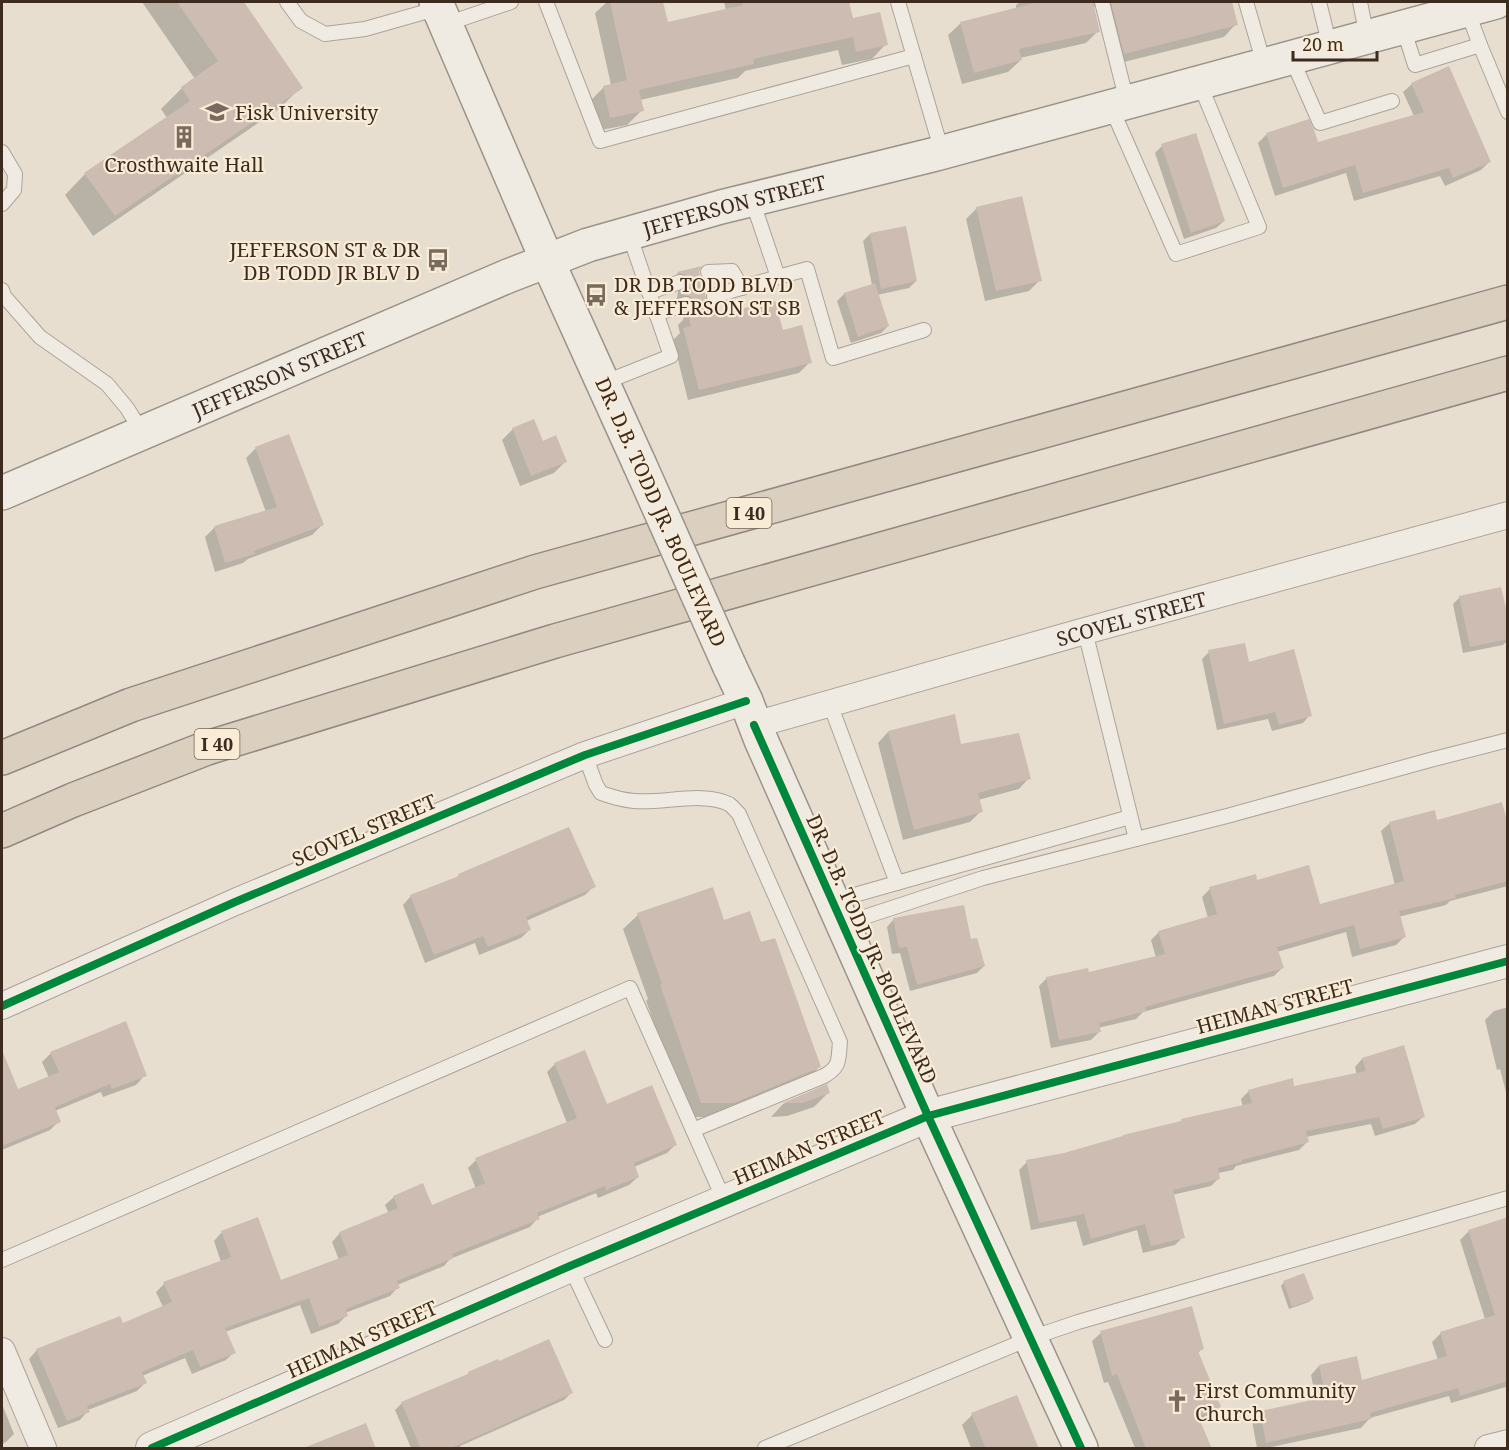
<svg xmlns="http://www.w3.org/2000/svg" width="1509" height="1450" viewBox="0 0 1509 1450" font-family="'Noto Serif',serif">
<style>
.shadow{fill:#0003}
.building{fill:#ccbcb1}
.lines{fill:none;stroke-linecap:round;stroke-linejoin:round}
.service-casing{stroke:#ada398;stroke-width:16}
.minor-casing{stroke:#ada398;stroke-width:28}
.tertiary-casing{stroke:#ada398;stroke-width:34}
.secondary-casing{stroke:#9c9388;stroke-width:36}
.motorway-casing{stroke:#92897f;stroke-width:36}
.service{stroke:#efeae2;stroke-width:14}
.minor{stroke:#efeae2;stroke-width:26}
.tertiary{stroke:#efeae2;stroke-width:32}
.secondary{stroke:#efeae2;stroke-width:33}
.motorway{stroke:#dbcfc0;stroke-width:33}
.secondary-bridge-casing{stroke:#9c9388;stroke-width:36;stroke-linecap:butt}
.secondary-bridge{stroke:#efeae2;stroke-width:33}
.cycleway-casing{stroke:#f8ecd6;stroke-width:11}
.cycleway{stroke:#00873e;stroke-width:8}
.labels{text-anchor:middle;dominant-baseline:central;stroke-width:4.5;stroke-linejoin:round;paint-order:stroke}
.shield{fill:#f8ecd6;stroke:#766556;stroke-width:1.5}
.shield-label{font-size:18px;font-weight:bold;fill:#3e2b1f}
.poi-label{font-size:20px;fill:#3e2b1f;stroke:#f8ecd6;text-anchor:start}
.street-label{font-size:20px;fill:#3e2b1f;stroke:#f8ecd6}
</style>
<rect width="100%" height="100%" fill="#e7ded0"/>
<!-- shadow -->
<g class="shadow">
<path d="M142,2H242L301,87L280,108L93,236L65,195L85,174L167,118L161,109L182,88L195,79Z"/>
<path d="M607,2H662L667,24L726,11L724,2H848L852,20L886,44L872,59L842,65L838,50L745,71L738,78L640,100L642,110L627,125L596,131L589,102L604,87L611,85L595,13Z"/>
<path d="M1020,2H1230L1236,24L1224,37L1112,65L1099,12L1096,7L1092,6L1098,31L1086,43L1020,58L1021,60L1008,72L962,84L948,35L961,23L1016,9V5Z"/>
<path d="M1412,84L1489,162L1481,170L1445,186L1440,176L1354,201L1346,173L1275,196L1258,143L1266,135L1308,121L1317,144L1414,116L1403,92Z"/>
<path d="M1162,146L1224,221L1216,228L1184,239L1155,153Z"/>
<path d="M977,208L1040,280L1029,291L985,301L966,219Z"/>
<path d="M870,234L916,281L909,288L877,295L888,326L881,333L851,343L837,301L844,294L872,285L863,241Z"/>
<path d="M697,272L699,277L711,287L704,293V300L718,316L782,332L810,362L799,373L688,400L673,340L680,333L678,325L683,320L684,313L681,307L672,303L677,298L678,291L675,285L667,284L678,273Z"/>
<path d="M513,429L542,443L565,462L554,473L520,486L502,440Z"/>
<path d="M256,448L322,525L312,535L248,559L243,563L215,572L205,537L215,527L266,512L246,458Z"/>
<path d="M1460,597L1508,624V640L1503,645L1463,653L1453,604Z"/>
<path d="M1209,652L1247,663L1310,715L1303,723L1272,731L1268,719L1217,730L1202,659Z"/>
<path d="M888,732L960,746L1029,778L1019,789L978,800L981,811L970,822L903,840L878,743Z"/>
<path d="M1436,822L1508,827V886L1450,901L1446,905L1398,917L1404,937L1396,945L1352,957L1346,932L1277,952L1282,968L1274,976L1143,1012L1136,1019L1098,1028L1099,1032L1091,1040L1051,1048L1039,986L1047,978L1087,974L1156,958L1151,940L1159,932L1208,918L1202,897L1210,889L1256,882L1319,906L1395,885L1381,831L1390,823Z"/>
<path d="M459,875L594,886L585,895L526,921L530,929L521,938L479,955L475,943L425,963L403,905L411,896L456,878Z"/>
<path d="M638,915L724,922L760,944L819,1067L805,1081L719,1117H687L646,1001L648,999L623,929Z"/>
<path d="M894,919L970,941L984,966L977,973L910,991L900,953L892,954L887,927Z"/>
<path d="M1508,1007V1100L1500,1069L1497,1070L1485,1020L1494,1011Z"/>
<path d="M51,1053L145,1075L136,1085L103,1097L101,1092L55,1111L59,1121L50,1130L2,1150V1085L13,1080L17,1091L49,1078L42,1062Z"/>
<path d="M1362,1059L1423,1117L1415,1124L1375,1136L1371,1124L1306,1137L1307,1142L1299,1150L1236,1166L1233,1170L1218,1173L1219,1178L1211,1186L1172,1195L1183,1237L1175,1245L1143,1253L1137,1230L1083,1246L1076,1221L1031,1230L1019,1170L1027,1162L1065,1154L1243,1107L1241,1099L1249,1091L1293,1087L1357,1075L1355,1067Z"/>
<path d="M555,1064L607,1106L676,1144L667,1153L634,1167L638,1177L629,1185L598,1198L596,1193L537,1217L538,1218L530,1227L450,1259L444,1266L397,1285L398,1287L390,1296L345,1313L346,1316L338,1324L311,1334L300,1305L225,1332L234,1352L226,1360L192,1374L185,1358L142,1376L145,1383L137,1391L88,1410V1411L80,1420L58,1428L29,1359L37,1350L122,1325L163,1307L156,1292L164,1284L221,1262L214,1241L222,1232L280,1282L339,1260L332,1242L340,1233L389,1214L385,1205L394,1197L431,1207L476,1189L468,1168L476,1160L567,1123L547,1072Z"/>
<path d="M826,1086L828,1093L814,1107L787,1116L771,1117L783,1104Z"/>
<path d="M1508,1219V1391L1506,1387L1451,1403L1449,1396L1370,1418L1361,1428L1266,1448H1257L1252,1421L1260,1412L1316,1400L1311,1375L1319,1366L1361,1382L1438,1360L1432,1342L1441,1333L1485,1319L1460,1240L1469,1231Z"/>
<path d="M1284,1282L1312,1299L1309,1302L1289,1309L1281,1286Z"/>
<path d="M1101,1333L1202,1349L1198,1353L1219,1407L1211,1415L1198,1420L1210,1448H1135L1108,1382L1104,1383L1092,1341Z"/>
<path d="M469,1373L571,1393L564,1400L460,1446L461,1448H411L395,1410L402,1403L466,1376Z"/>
<path d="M2,1404L14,1434L6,1442L2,1444Z"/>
<path d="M972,1415L1038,1448H971L962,1425Z"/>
</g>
<!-- building -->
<g class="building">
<path d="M177,2H244L303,88L115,216L84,173L190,101L181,87L218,61Z"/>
<path d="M610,2H663L668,22L743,5L742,2H849L853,18L880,12L888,45L856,52L853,37L753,59L754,64L639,90L644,111L610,118L603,86L627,80Z"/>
<path d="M1038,2H1093L1100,32L1019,49L1022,60L974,73L960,22Z"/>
<path d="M1111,2H1232L1238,25L1124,54Z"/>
<path d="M1449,66L1491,162L1453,178L1449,168L1363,193L1355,165L1283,188L1266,133L1309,119L1314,130L1318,142L1424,112L1411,83Z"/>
<path d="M1196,133L1225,221L1191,233L1161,144Z"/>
<path d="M1022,196L1042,281L996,291L976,207Z"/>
<path d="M906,226L917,281L881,289L870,233Z"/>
<path d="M702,266L699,272L700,276L704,280L711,281L712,287L707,290L705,294L706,299L711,305H717L719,314L775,301L783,330L802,325L812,363L699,390L683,328L691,326L688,313L693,309L695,302L691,297L684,295L682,291L687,288L689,280L686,275L678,273L677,272Z"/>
<path d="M875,283L889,326L858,337L844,293Z"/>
<path d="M534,419L543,441L556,435L567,462L531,476L512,428Z"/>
<path d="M289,434L324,525L254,551L255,554L225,563L214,526L277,507L255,447Z"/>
<path d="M1501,587L1508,617V639L1470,647L1459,596Z"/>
<path d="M1245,643L1249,662L1294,649L1312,716L1279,725L1275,712L1224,724L1208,650Z"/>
<path d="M955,714L961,744L1019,733L1031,779L978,793L983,812L914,830L888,731Z"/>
<path d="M1502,802L1508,824V881L1455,895L1456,898L1399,911L1406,937L1360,949L1354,925L1277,947L1284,968L1145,1007L1146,1011L1099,1023L1101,1032L1059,1040L1046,977L1088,968L1089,972L1165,954L1158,931L1217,914L1209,887L1256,874L1257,880L1309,865L1320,904L1404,881L1389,822L1435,810L1437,820Z"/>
<path d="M569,827L596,887L526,917L531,930L488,947L483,936L434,955L410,895L459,876L458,874Z"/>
<path d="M713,887L724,920L750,911L761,942L775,938L821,1067L734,1103H701L660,985L662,984L637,913Z"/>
<path d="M964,905L971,939L977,938L985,966L917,985L907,947L899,948L893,918Z"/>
<path d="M126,1021L147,1076L112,1089L110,1084L55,1107L61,1122L2,1146V1050L18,1089L59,1072L50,1052Z"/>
<path d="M1404,1045L1425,1117L1383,1129L1379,1117L1306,1131L1309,1142L1242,1160V1162L1218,1168L1220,1179L1173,1190L1185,1238L1151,1246L1145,1224L1091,1239L1084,1214L1039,1223L1026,1160L1064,1153L1123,1136V1135L1181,1121V1119L1252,1103L1248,1090L1293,1078L1294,1086L1366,1071L1362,1058Z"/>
<path d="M585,1050L607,1104L652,1085L677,1145L634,1163L639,1177L606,1190L605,1186L537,1213L540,1219L452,1254L454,1258L397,1281L400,1288L346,1309L348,1316L319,1327L309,1298L225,1328L236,1353L200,1367L193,1350L142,1372L147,1383L87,1406L90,1412L67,1421L36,1349L120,1316L123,1323L172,1302L163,1282L231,1257L221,1231L258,1217L281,1280L348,1255L339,1232L398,1208L393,1196L423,1183L432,1205L485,1183L475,1158L577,1118L554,1063Z"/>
<path d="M827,1084L830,1093L803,1103H783Z"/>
<path d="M1508,1217V1381L1460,1396L1458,1388L1370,1413L1371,1419L1266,1443L1260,1411L1326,1397L1319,1365L1357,1356L1362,1380L1447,1356L1440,1332L1495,1315L1468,1230Z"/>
<path d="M1304,1273L1314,1299L1292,1307L1283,1281Z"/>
<path d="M1192,1306L1204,1349L1198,1351L1221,1407L1198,1416L1212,1449H1146L1117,1374L1112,1376L1100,1331Z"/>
<path d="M549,1339L573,1393L449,1449H421L401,1402L468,1374V1372L498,1359L499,1361Z"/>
<path d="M1017,1395L1039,1449H986L971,1413Z"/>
<path d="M366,1423L376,1449H306V1447Z"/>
</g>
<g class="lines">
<!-- service casing -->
<g class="service-casing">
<g id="service">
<path d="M287,2L301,21L325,34L365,29L439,8"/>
<path d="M546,2L600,141L914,56"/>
<path d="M898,2L942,152"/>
<path d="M1102,2L1127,102"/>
<path d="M1246,2L1264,64"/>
<path d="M1319,2L1330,47"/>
<path d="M1360,2L1367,37"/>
<path d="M1467,10L1480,45"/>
<path d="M446,24L511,2"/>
<path d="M1403,27L1415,65L1480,45L1508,112"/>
<path d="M1291,57L1320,123L1392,101"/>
<path d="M1111,107L1176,254L1259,227L1199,82"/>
<path d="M2,152L15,174L14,190L2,204"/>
<path d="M708,272L732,271L742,288"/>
<path d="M778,277L807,269L833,358L924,330"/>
<path d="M2,290L4,296L40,337L107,384L127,408L142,432"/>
<path d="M649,292L680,282"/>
<path d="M714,296L778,277L752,200"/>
<path d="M656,314L686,304"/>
<path d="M603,383L671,356L629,234"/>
<path d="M1085,631L1136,839"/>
<path d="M830,704L897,883"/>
<path d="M585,755L596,785L601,793C612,797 623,800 634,801C661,804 704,791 729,804C733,807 736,811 739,814L840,1042C838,1060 841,1066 824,1076L693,1130"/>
<path d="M833,901L1130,817"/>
<path d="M843,924L983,878L1227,816L1430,760L1508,740"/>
<path d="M2,1260L630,988L724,1200"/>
<path d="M570,1266L605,1340"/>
<path d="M765,1448L1031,1338L1078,1322L1508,1198"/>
</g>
</g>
<!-- minor casing -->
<g class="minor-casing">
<g id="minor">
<path id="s1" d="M754,725L1085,631L1508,515"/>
<path d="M2,1006L235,902L585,755L746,701"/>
<path d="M2,1351L43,1448"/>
<path d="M1488,1448L1508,1443"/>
</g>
</g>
<!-- tertiary casing -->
<g class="tertiary-casing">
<path id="tertiary" d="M152,1448L570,1266L928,1116L1508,961"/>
</g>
<!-- secondary casing -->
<g class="secondary-casing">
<g id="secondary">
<path d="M436,2L547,260L639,463"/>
<path id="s2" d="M2,493L508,276L588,245L721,207L936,154L1496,2"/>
<path d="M729,665L746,701L761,740L928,1116L1081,1448"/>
</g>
</g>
<!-- motorway casing -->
<g class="motorway-casing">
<g id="motorway">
<path d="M2,758L131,705L535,572L1508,302"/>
<path d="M2,831L73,800L207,748L555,641L1508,373"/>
</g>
</g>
<!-- service -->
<use href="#service" class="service"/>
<!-- minor -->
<use href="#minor" class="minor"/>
<!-- tertiary -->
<use href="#tertiary" class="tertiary"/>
<!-- secondary -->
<use href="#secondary" class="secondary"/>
<!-- motorway -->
<use href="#motorway" class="motorway"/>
<!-- secondary-bridge casing -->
<g class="secondary-bridge-casing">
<path id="secondary-bridge" d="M639,463L729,665"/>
</g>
<!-- secondary-bridge -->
<use href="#secondary-bridge" class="secondary-bridge"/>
<!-- cycleway casing -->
<g class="cycleway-casing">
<g id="cycleway">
<path d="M754,725L928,1116L1081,1448"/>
<path d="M2,1006L235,902L585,755L746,701"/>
<path d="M152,1448L570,1266L928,1116L1508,961"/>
</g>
</g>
<!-- cycleway -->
<use href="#cycleway" class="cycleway"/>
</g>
<!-- icons -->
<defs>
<g id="university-bare" transform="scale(1.8)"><path d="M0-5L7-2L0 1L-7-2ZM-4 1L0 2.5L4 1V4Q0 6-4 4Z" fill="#796a5d" stroke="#f8ecd6" stroke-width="2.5" paint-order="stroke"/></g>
<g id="building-bare" transform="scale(1.8)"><path d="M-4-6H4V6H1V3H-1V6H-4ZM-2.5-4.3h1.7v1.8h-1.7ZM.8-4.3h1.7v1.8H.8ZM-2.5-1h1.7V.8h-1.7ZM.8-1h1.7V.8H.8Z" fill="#796a5d" stroke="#f8ecd6" stroke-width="2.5" paint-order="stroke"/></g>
<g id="bus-bare" transform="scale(1.8)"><path d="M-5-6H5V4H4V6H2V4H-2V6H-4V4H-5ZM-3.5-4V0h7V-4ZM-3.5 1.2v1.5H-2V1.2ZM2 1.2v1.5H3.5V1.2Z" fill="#796a5d" stroke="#f8ecd6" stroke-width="2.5" paint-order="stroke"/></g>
<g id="church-bare" transform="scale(1.8)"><path d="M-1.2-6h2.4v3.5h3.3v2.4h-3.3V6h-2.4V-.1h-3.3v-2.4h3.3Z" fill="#796a5d" stroke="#f8ecd6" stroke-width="2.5" paint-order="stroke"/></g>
</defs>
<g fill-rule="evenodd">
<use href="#university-bare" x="217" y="112"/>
<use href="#building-bare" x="184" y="137"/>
<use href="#bus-bare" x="438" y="260"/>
<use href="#bus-bare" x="596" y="295"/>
<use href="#church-bare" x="1177" y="1401"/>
</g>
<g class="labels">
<!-- shield labels -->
<g class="shield">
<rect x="726.5" y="498" width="45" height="30" rx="4.5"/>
<rect x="194.5" y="729" width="45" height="30" rx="4.5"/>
</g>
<g class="shield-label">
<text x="749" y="513">I 40</text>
<text x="217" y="744">I 40</text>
</g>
<!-- poi labels -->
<g class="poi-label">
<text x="235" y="112">Fisk University</text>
<text x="184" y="164" text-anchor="middle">Crosthwaite Hall</text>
<text x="420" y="249" text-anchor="end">JEFFERSON ST &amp; DR<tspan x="420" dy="23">DB TODD JR BLV D</tspan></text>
<text x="614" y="284">DR DB TODD BLVD<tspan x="614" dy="23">&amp; JEFFERSON ST SB</tspan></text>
<text x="1195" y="1390">First Community<tspan x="1195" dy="23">Church</tspan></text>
</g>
<!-- street labels -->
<g class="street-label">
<text stroke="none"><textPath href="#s2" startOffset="788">JEFFERSON STREET</textPath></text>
<text stroke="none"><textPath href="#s2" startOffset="302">JEFFERSON STREET</textPath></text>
<text transform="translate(661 512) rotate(66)">DR. D.B. TODD JR. BOULEVARD</text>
<text stroke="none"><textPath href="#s1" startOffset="392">SCOVEL STREET</textPath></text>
<text transform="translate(364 830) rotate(-23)">SCOVEL STREET</text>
<text transform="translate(872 949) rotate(66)">DR. D.B. TODD JR. BOULEVARD</text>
<text transform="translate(1275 1006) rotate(-15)">HEIMAN STREET</text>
<text transform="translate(809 1147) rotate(-23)">HEIMAN STREET</text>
<text transform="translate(362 1339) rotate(-24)">HEIMAN STREET</text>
</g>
</g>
<!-- border -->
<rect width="1509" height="1450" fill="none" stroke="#3e2b1f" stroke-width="6"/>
<!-- scale -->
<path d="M1293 51v9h84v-9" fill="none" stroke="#3e2b1f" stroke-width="3"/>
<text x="1302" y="51" font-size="18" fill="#3e2b1f" stroke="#f8ecd6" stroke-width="4.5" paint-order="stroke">20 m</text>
</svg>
